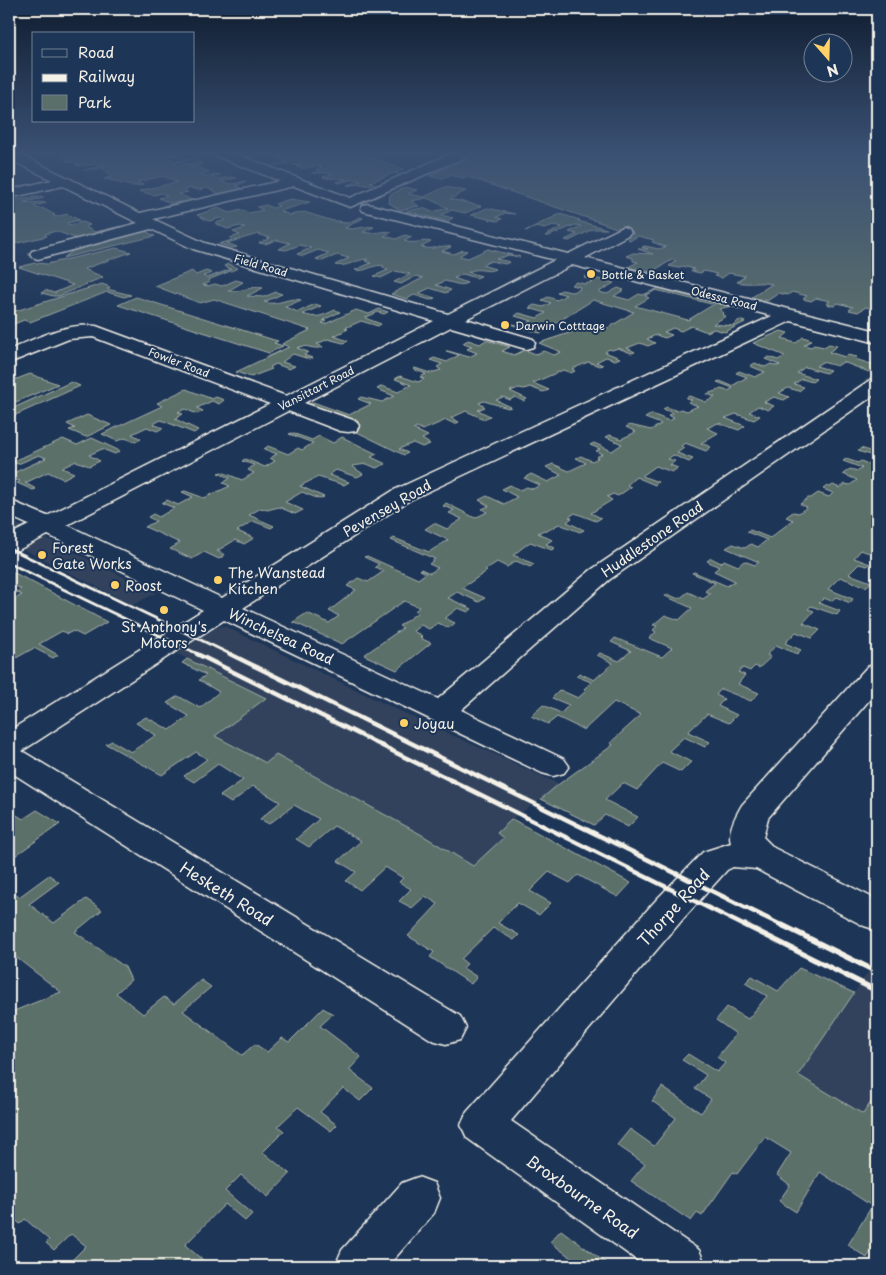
<svg xmlns="http://www.w3.org/2000/svg" width="886" height="1275" viewBox="0 0 886 1275" font-family="'Playpen Sans',sans-serif">
<style>
.built{fill:#31435d}
.green{fill:#5b6f6a;stroke:#a8b0a9}
.lines{fill:none;stroke-linecap:round;stroke-linejoin:round}
.minor-casing{stroke:#f4f1e8;stroke-width:3}
.minor{fill:#1d3557;fill-rule:evenodd}
.rail-far2{stroke:#f4f1e8;stroke-width:3}
.rail-far1{stroke:#f4f1e8;stroke-width:4.5}
.rail{stroke:#f4f1e8;stroke-width:5.5}
.poi-dot{fill:#ffd166;stroke:#1d3557;stroke-width:2}
.labels{text-anchor:middle;dominant-baseline:central;stroke-width:4;stroke-linejoin:round;paint-order:stroke}
.far-street-label{font-size:11px;fill:#f4f1e8;stroke:#1d3557}
.far-poi-label{font-size:11px;fill:#f4f1e8;stroke:#1d3557;text-anchor:start}
.street-label{font-size:14px;fill:#f4f1e8;stroke:#1d3557}
.poi-label{font-size:14px;fill:#f4f1e8;stroke:#1d3557;text-anchor:start}
.near-street-label{font-size:16px;fill:#f4f1e8;stroke:#1d3557}
</style>
<rect width="100%" height="100%" fill="#1d3557"/>
<filter id="ink" filterUnits="userSpaceOnUse"><feTurbulence type="fractalNoise" baseFrequency=".02" numOctaves="2"/><feDisplacementMap in="SourceGraphic" scale="10" xChannelSelector="R" yChannelSelector="G"/><feConvolveMatrix kernelMatrix="1 2 1 2 8 2 1 2 1" color-interpolation-filters="sRGB"/></filter>
<g filter="url(#ink)">
<!-- built -->
<g class="built">
<path d="M9,520L156,593L133,605L9,542Z"/>
<path d="M224,626L402,712L559,784L541,799L512,819L497,833L503,837L473,866L422,835L277,755L266,763L215,736L266,698L176,653L217,627Z"/>
<path d="M877,959V1102L873,1099L864,1115L798,1075Z"/>
</g>
<!-- green -->
<g class="green">
<path d="M63,153H159C166,156 173,153 180,154L166,157L176,161L193,159L174,163L177,165L200,162L203,164L188,167H198L209,172L200,174C207,178 213,172 221,175L211,177C220,181 228,175 237,178L221,181C229,186 237,183 246,181L236,186L243,189L260,187L224,196L207,188L198,190L191,188L184,190L188,192L179,194L196,202L167,208L163,206L181,202L170,203L159,198L167,196L162,193L153,195L139,191L177,182L163,176L137,182L143,185C127,189 120,181 104,179L111,177L109,176L111,175L102,168L85,170L105,165C96,162 85,168 75,165L81,164L66,161L76,159L61,157L71,155Z"/>
<path d="M263,153H359L404,169L395,173L399,174L394,173L370,182L375,184C368,187 366,184 359,184C355,184 352,186 347,185L361,181L355,179L339,183L336,182L346,179C337,177 329,180 323,177L332,174L330,173H312L320,171L316,169L322,167C314,163 306,171 297,167L301,166L293,165L302,163L299,161L271,166L287,162L277,158L285,156C276,152 258,158 248,156Z"/>
<path d="M481,153H877V310L866,307L858,312L849,310L853,307L838,303L834,306L826,304L830,301L816,298L811,301L803,299L807,296L792,292L788,295L779,293L767,301L752,297L772,284C759,281 750,285 737,282L745,276L729,273L722,278L714,276L717,274L704,271L700,273L691,271L694,269L682,266L678,268L669,266L676,261L672,260L651,272L628,267L638,262L633,261V258L626,256L633,253L653,254L638,249H648L642,247L645,246L659,249L666,247L652,242L654,240L638,236L631,240L627,239L634,234L468,177L465,178L449,175L441,179L429,176Z"/>
<path d="M405,187L417,190L408,194L424,197L445,187L466,191L450,199L481,206L465,213L452,210L441,215L453,218L447,221L406,211L423,208L432,212L448,208L427,198L411,201L419,206L400,210L389,203L390,195Z"/>
<path d="M41,196L44,198L24,202C31,204 40,201 47,203L34,206L39,209L42,208L55,215H53L55,217L67,214L79,220L67,223L69,225L83,222L90,225L85,227L95,232L121,226L124,228L80,240L56,231L45,234L47,236L9,245V199H26Z"/>
<path d="M290,199L310,202L280,211L290,215L304,212L333,221H340L338,222L347,223L361,217L363,218L345,228C355,231 364,225 374,227L363,232C374,235 382,230 392,232L384,236L396,239L405,235L412,237L404,241C417,245 420,239 431,242L421,247C435,251 439,244 451,247L442,251L454,254L463,250L467,251L459,256L468,258L488,249L520,257L509,255L496,259L510,262L505,264L491,261L482,265L495,269C486,274 481,266 468,272L481,276L476,278L463,274L454,278L467,283L461,285L445,281L436,285L451,290L446,293L430,288L419,293L435,298L430,300L414,295L407,299L391,294L423,278L416,276L401,284L394,282L410,274L395,271L381,278L374,276L388,270L383,268L384,266C373,263 366,273 355,270L371,263L365,261L368,259C357,259 346,268 335,265L349,258L337,255L322,261L316,259L329,253L318,250L303,256L297,254L311,248L300,245L286,250L279,249L290,243L277,240L265,244L259,243L270,238L258,234L227,243L237,247L233,248L219,244L232,240L230,238L240,235L233,232L245,228L240,226L227,229L215,223L226,220L221,218L209,221L197,215L218,208L229,213L242,210L249,213L263,210L257,207L266,205L273,208L279,206L275,204Z"/>
<path d="M487,208L515,214L505,213L497,217L502,219L497,221L471,215Z"/>
<path d="M560,214L580,220L578,221L607,229H593L569,241L565,240L577,234L569,232L581,226L575,225L549,236H545L562,227L553,225L544,229L537,227L525,231Z"/>
<path d="M143,230L155,236L63,258L77,248Z"/>
<path d="M116,248L131,252L84,269L103,277L59,296H53L42,293L45,290L54,293L73,285L19,267L35,263L47,264Z"/>
<path d="M228,264L238,268L208,280L210,282L203,285L208,286L215,284L222,286L236,280L243,282L228,291C240,293 251,285 263,288L247,296L264,297L276,292L282,294L264,302C278,307 288,296 301,300L285,307L298,312L315,304L321,306L303,314C316,319 322,316 335,310L340,312L323,320L326,321L322,323L325,324L356,310L369,314L379,309L388,312L384,314L378,312L365,318L381,324L378,326L361,321L345,328L348,329L334,336L348,341L343,343L328,339L317,344L323,347C314,351 306,343 297,348L308,352L304,355L312,358L309,359L293,354L282,362L295,366L289,369L276,364L270,367L272,369L251,377L236,372L289,347L282,344L310,330L214,299L200,303L155,286L192,271L196,275L206,271L212,273L203,276L207,278L231,269L224,266Z"/>
<path d="M586,276L614,283L599,292L607,294L618,288L624,290L614,296L629,300L639,294L643,295L659,288L714,302L711,304L656,290L645,296L649,298L635,306L688,320L716,303L731,306L719,309L724,313L722,315L726,316L713,324L733,326L739,320L745,322L725,332L714,329L707,332L691,326L681,331L673,328L664,332L672,335L665,338L656,335L647,339L655,343L648,346L640,343L627,348L635,352L631,353L618,348L612,350L609,349L605,352L620,358L615,360L606,357L596,362L603,365L600,366L588,362L572,369L575,371L571,373L563,370L533,383L549,390L543,392L530,387L524,389L519,388L510,391L527,399L523,401L515,397L510,400L503,397L496,400L511,407L508,408L484,401L479,403L485,407L478,410L490,416L484,419L466,411L451,418L459,422L455,424L446,420L423,430L417,427L413,429L428,436L422,439L430,444L422,447L413,443L399,449L408,453L404,455L355,431L360,428L303,408L313,402L349,415L371,404L358,399L361,397L382,402L394,396L377,389L382,386L398,392L411,385L395,379L400,376L418,382L424,379L420,377L426,374L413,369L415,368L430,373L441,370L437,367L442,364L430,360L434,358L447,362L459,355L446,351H448L469,357L477,353L467,349L472,346L463,343L468,340L480,344L486,340L510,347L502,351L514,355L525,350L536,354L544,351L554,355L561,352L539,343L587,327L608,328L634,312L593,300L540,333L503,322L522,326L532,321L515,316L519,313L537,318L546,313L529,308L534,305L543,307L551,303L542,300L548,297L557,300L566,295L557,292L562,290L571,292L579,290L580,287L571,285L576,282L585,284L593,282L591,281L593,280L584,278Z"/>
<path d="M102,284L110,287L107,289L131,295L124,297L107,292L30,322L24,320L9,326V313Z"/>
<path d="M136,297L274,340L278,341L274,343L283,346L269,353L118,305Z"/>
<path d="M781,331L788,333L782,338L789,340L788,341L796,343L803,337L812,340L804,345L811,347L814,345L824,347L829,344L837,346L829,352L845,357L847,355L857,357L855,359L871,364L877,359V365L869,372L843,362L837,366L822,362L816,366L830,370L826,373L805,367L797,373L816,379L812,382L802,379L794,384L804,387L799,391L788,388L779,393L789,397L784,400L774,397L764,402L774,406L768,410L758,406L749,412L760,416L754,420L736,414L725,418L745,426L739,430L718,423L707,428L718,433L701,443L711,447L706,451L685,443L681,446L684,448L677,453L693,459L689,462L673,455L668,459L675,461L670,465L678,468L672,472L656,466L642,476L658,482L655,485L636,477L627,485L631,487L618,496L613,494L607,497L612,500L591,513L601,518L596,521L575,513L569,517L572,518L567,522L584,530L580,532L559,524L547,531L544,530L538,533L552,540L546,544L555,548L552,550L530,542L513,555L534,564L530,567L516,561L507,567L497,562L485,570L487,571L462,588L485,598L479,602L457,592L448,598L472,609L468,612L458,608L445,618L455,623L449,628L438,623L429,629L421,625L413,631L422,636L420,638L431,643L397,670L364,655L403,628L399,626L417,613L415,611L419,607L404,601L342,644L293,622L307,613L329,623L339,616L329,611L356,590L347,586L358,578L368,582L384,571L375,567L379,564L364,557L367,556L418,579L426,573L420,570L421,569L430,573L438,568L429,564L435,559L391,540L394,538L429,552L448,540L425,529L434,523L447,529L462,519L449,513L454,510L443,506L446,503L475,518L487,512L482,509L489,506L479,500L487,496L504,504L517,497L502,489L510,485L520,490L527,487L533,489L540,485L524,478L531,474L548,482L561,475L546,467L553,464L569,471L586,463L576,458L581,456L592,461L598,458L596,457L602,454L596,451L600,449L590,445L594,443L612,451L622,444L606,437L610,435L621,439L636,432L626,427L630,425L651,430L661,424L645,418L652,414L669,421L674,418L668,415L673,413L663,409L667,407L677,411L681,409L687,411L698,406L688,402L692,400L686,398L689,396L706,402L715,397L707,394L721,389L728,391L733,388L717,382L720,381L732,386L747,377L736,373L739,371L755,377L765,372L750,366L755,363L765,367L771,364L777,366L780,365L765,359L769,357L778,360L785,356L753,343Z"/>
<path d="M30,374L58,384L9,405V376L17,379Z"/>
<path d="M71,382L80,386L9,418V410Z"/>
<path d="M186,389L212,399L216,397L224,400L219,404L212,401L197,408L203,411L197,414L185,409L178,412L183,414L175,419L198,430L194,433L161,420L153,424L163,428L157,431L147,427L132,434L141,439L135,442L125,438L117,441L102,434L162,406L157,403Z"/>
<path d="M87,415L111,425L86,437L69,430L75,428L67,424Z"/>
<path d="M292,433L312,440L319,436L333,443L342,437L377,454L371,457L386,464L376,468L367,464L352,466L363,474L357,477L336,470L329,475L349,482L344,485L318,477L300,486L324,497L319,499L302,492L285,502L303,510L295,514L279,507L267,510L261,508L249,515L274,526L271,528L253,521L237,531L254,538L244,544L235,540L217,551L225,555L219,559L204,552L192,559L170,549L180,543L145,527L156,521L148,517L153,514L159,517L174,508L162,503L167,500L178,505L193,497L182,492L185,491L204,498L230,486L223,483L230,478L218,473L222,472L242,480L254,473L248,470L254,465L242,461L245,459L265,467L275,461L270,458L277,454L264,449L268,446L288,454L298,448L302,450L313,443L289,434Z"/>
<path d="M92,438L120,451L115,454L102,449L89,455L100,461L89,466L76,461L62,468L74,473L63,479L48,472L25,483L36,489L33,490L17,483L20,481L12,477L9,478V475L46,458L39,455L18,464L12,462L63,439L77,445Z"/>
<path d="M861,448L872,452L877,449V538L874,542L877,544V550L873,549L869,553L861,550L854,558L870,564L867,566L859,564L849,574L871,582L866,587L840,577L828,589L853,599L850,603L836,597L831,601L824,598L819,603L840,611L837,615L811,606L808,609L814,611L803,623L820,630L812,638L796,632L785,643L801,650L797,654L776,645L767,655L771,657L759,668L755,666L750,671L743,668L738,672L745,675L738,684L759,693L751,701L721,689L716,695L724,699L718,706L737,715L729,723L707,714L688,732L710,742L705,747L684,737L669,751L691,762L681,772L662,763L637,790L623,783L605,800L638,817L628,827L605,815L594,825L541,799L559,784L613,745L610,743L641,715L614,702L584,730L557,717L548,724L531,716L543,705L561,713L569,705L552,698L560,690L578,698L586,691L584,689L591,682L576,676L579,673L594,680L613,663L597,655L600,653L619,661L631,651L611,642L615,638L662,657L672,648L649,638L656,632L653,630L657,626L653,625L665,615L679,620L692,608L665,596L667,594L679,599L688,592L703,599L710,594L705,591L715,583L692,573L694,572L727,586L735,581L714,571L719,567L707,561L711,558L721,563L724,560L738,566L744,561L755,565L759,562L726,548L733,544L745,548L751,544L758,547L767,540L747,532L750,530L770,538L793,520L786,517L793,512L799,513L807,507L800,504L808,498H811L818,493L829,497L833,493L823,489L827,486L830,487L833,485L840,488L845,484L850,485L857,480L843,474L850,469L858,471L862,468L843,461L846,459L858,463L861,461L868,464L876,457L858,451Z"/>
<path d="M9,570L107,622L83,636L73,631L67,634L62,631L39,644L58,655L53,658L34,648L9,662V602L22,595L16,592L21,589L9,582Z"/>
<path d="M187,659L266,698L215,736L266,763L276,755L422,835L473,866L503,838L497,833L512,819L631,883L618,897L578,875L570,883L549,872L530,891L551,903L539,915L518,903L498,923L519,935L514,940L493,928L461,959L467,964L463,968L477,977L471,984L430,957L434,952L408,936L438,904L425,896L412,908L399,901L411,889L399,882L403,878L385,867L360,890L346,881L356,872L338,861L361,841L334,826L309,847L296,839L319,819L294,805L269,824L260,819L280,802L253,786L231,803L220,796L243,780L218,764L194,782L184,776L207,759L196,752L162,775L106,744L112,741L131,752L156,735L136,723L146,717L170,730L189,716L167,703L178,696L200,708L219,692L199,680L206,675L182,663Z"/>
<path d="M37,810L60,824L9,860V813L12,812L23,819Z"/>
<path d="M49,875L59,882L29,904L54,923L86,899L102,910L75,932L125,967L131,980L116,993L143,1014L164,997L174,1004L201,980L211,987L183,1011L242,1055L255,1044L267,1052L282,1038L289,1042L323,1008L333,1014L320,1026L361,1057L349,1070L373,1088L360,1101L343,1088L320,1112L337,1125L331,1131L298,1107L278,1126L284,1131L263,1152L290,1174L268,1197L241,1175L225,1191L252,1214L245,1221L225,1204L185,1245L205,1262L201,1266H71L68,1264L86,1246L71,1234L54,1250L46,1243L49,1240L25,1219L20,1224L9,1214V1013L61,992L9,952V890L19,897Z"/>
<path d="M799,968L854,993L798,1075L863,1114L873,1099L877,1102V1241L867,1258L848,1245L872,1206L820,1172L796,1212L779,1201L790,1185L777,1175L791,1153L765,1137L737,1174L733,1172L702,1216L697,1213L691,1221L631,1181L645,1164L617,1145L630,1129L654,1146L676,1118L652,1101L662,1087L701,1113L711,1099L695,1089L706,1075L682,1060L688,1054L717,1072L725,1063L717,1057L736,1034L716,1020L727,1007L748,1019L767,996L745,983L752,976L778,991Z"/>
<path d="M561,1230L610,1266H582L550,1242Z"/>
</g>
<g class="lines">
<!-- minor casing -->
<g class="minor-casing">
<g id="minor">
<path d="M9,153H17L140,213L280,181L216,156L214,153H233L350,198L452,153H470L468,156L350,207L294,186L153,219L205,243L448,314L555,260L363,211L361,208L363,205L368,204L568,254L623,227L628,229L631,232L628,235L585,258L877,331V343L791,321L410,500L243,608L438,699L591,570L870,380L877,378V393L609,580L461,710L564,759L569,766L564,773L553,776L542,773L224,620L22,751L460,1016L466,1028L460,1040L446,1044L432,1040L9,771V731L203,610L48,535L18,550L9,552V535L29,525L9,516V500L47,516L270,404L93,337L69,339L9,363V350C37,338 65,323 96,326L286,396L434,321L193,249L151,229L38,259L32,257L30,254L32,251L138,223L63,186L9,198V190L52,180L9,159ZM572,265L772,316L394,490L222,598L67,525L288,411L340,431L348,432L356,431L359,426L356,421L304,403L451,327L519,347L526,349L533,347L535,343L533,339L466,319Z"/>
<path d="M877,664V691L768,818L763,837L774,848L877,900V930L864,926L756,869L733,867L727,870L683,919L511,1121L699,1250L706,1266H645L467,1138L461,1125L467,1112L657,899L703,852L731,843C727,831 736,815 742,805L867,667Z"/>
<path d="M418,1177L434,1183L440,1198L434,1213L388,1266H335L342,1250L402,1183Z"/>
</g>
</g>
<!-- minor -->
<use href="#minor" class="minor"/>
<!-- rail-far2 -->
<g class="rail-far2">
<path d="M9,548L232,655"/>
<path d="M9,563L200,655"/>
</g>
<!-- rail-far1 -->
<g class="rail-far1">
<path d="M197,654L747,927"/>
<path d="M230,654L785,927"/>
</g>
<!-- rail -->
<g class="rail">
<path d="M745,925L877,991"/>
<path d="M782,925L877,972"/>
</g>
</g>
</g>
<!-- sky -->
<linearGradient id="sky" x2="0" y2="1"><stop stop-color="#101d30"/><stop offset="0.46" stop-color="#3a5174"/><stop offset="1" stop-color="#3a5174" stop-opacity="0"/></linearGradient>
<rect width="886" height="332" fill="url(#sky)"/>
<!-- markers -->
<g class="poi-dot">
<circle cx="591" cy="274" r="5"/>
<circle cx="505" cy="325" r="5"/>
<circle cx="42" cy="555" r="5"/>
<circle cx="218" cy="580" r="5"/>
<circle cx="115" cy="585" r="5"/>
<circle cx="164" cy="610" r="5"/>
<circle cx="404" cy="723" r="5"/>
</g>
<g class="labels">
<!-- far-street labels -->
<g class="far-street-label">
<text transform="translate(261 265) rotate(16)">Field Road</text>
<text transform="translate(724 298) rotate(14)">Odessa Road</text>
<text transform="translate(179 362) rotate(21)">Fowler Road</text>
<text transform="translate(316 388) rotate(-27)">Vansittart Road</text>
</g>
<!-- far-poi labels -->
<g class="far-poi-label">
<text x="601" y="274">Bottle &amp; Basket</text>
<text x="515" y="325">Darwin Cotttage</text>
</g>
<!-- street labels -->
<g class="street-label">
<text transform="translate(387 508) rotate(-30)">Pevensey Road</text>
<text transform="translate(652 539) rotate(-35)">Huddlestone Road</text>
<text transform="translate(281 636) rotate(25)">Winchelsea Road</text>
</g>
<!-- poi labels -->
<g class="poi-label">
<text x="52" y="547">Forest<tspan x="52" dy="16">Gate Works</tspan></text>
<text x="228" y="572">The Wanstead<tspan x="228" dy="16">Kitchen</tspan></text>
<text x="125" y="585">Roost</text>
<text x="164" y="626" text-anchor="middle">St Anthony's<tspan x="164" dy="16">Motors</tspan></text>
<text x="414" y="723">Joyau</text>
</g>
<!-- near-street labels -->
<g class="near-street-label">
<text transform="translate(227 893) rotate(32)">Hesketh Road</text>
<text transform="translate(673 907) rotate(-48)">Thorpe Road</text>
<text transform="translate(583 1196) rotate(35)">Broxbourne Road</text>
</g>
</g>
<!-- margin -->
<rect width="886" height="1275" fill="none" stroke="#1d3557" stroke-width="30"/>
<rect x="15" y="15" width="856" height="1245" fill="none" stroke="#f4f1e8" stroke-width="2" filter="url(#ink)"/>
<!-- legend -->
<rect x="32" y="32" width="162" height="90" fill="#1d3557" stroke="#738091"/>
<rect x="42" y="49" width="25" height="8" fill="#1d3557" stroke="#738091"/>
<text x="78" y="58" font-size="15" fill="#f4f1e8">Road</text>
<rect x="42" y="74" width="25" height="8" fill="#f4f1e8" stroke="#738091"/>
<text x="78" y="82" font-size="15" fill="#f4f1e8">Railway</text>
<rect x="42" y="95" width="25" height="15" fill="#5b6f6a" stroke="#738091"/>
<text x="78" y="108" font-size="15" fill="#f4f1e8">Park</text>
<!-- north arrow -->
<g transform="translate(828 58) rotate(160)"><circle r="24" fill="#1d3557" stroke="#738091"/>
<path d="M0-4L9 19L0 12L-9 19Z" fill="#ffd166"/>
<text y="-8" font-size="14" font-weight="bold" text-anchor="middle" fill="#f4f1e8">N</text>
</g>
</svg>
